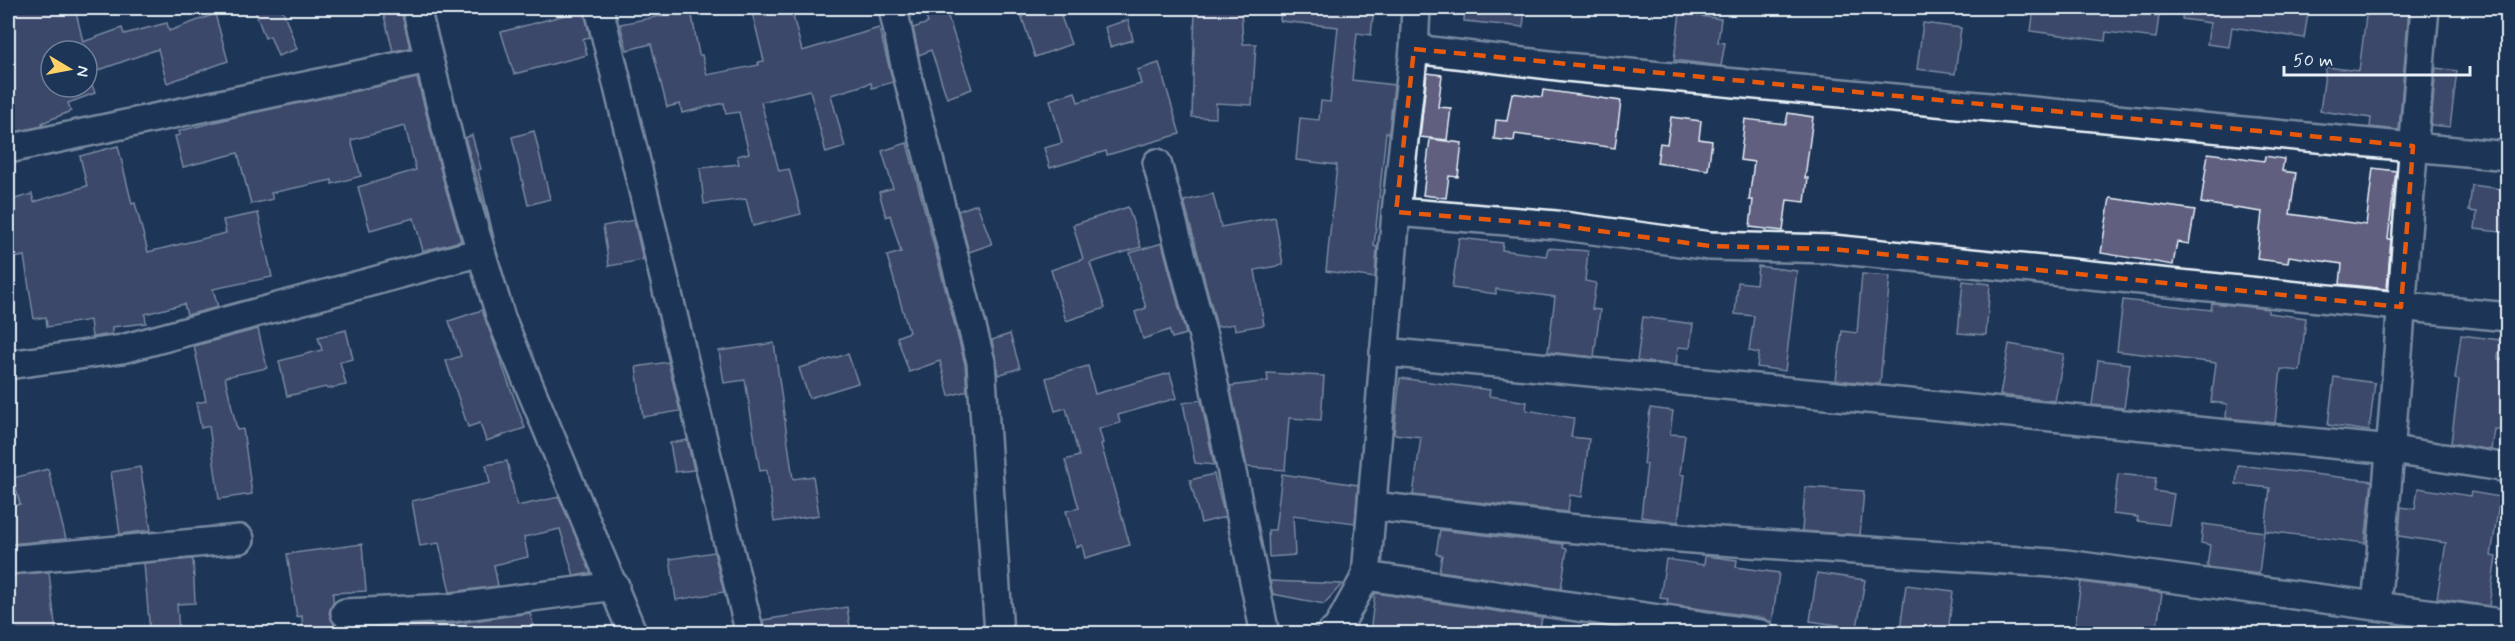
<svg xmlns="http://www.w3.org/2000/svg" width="2515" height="641" viewBox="0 0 2515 641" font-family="Mynerve,sans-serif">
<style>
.building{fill:#605f80;stroke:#e8f1f8;stroke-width:1.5;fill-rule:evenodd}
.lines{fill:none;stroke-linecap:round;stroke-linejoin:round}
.minor-casing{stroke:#e8f1f8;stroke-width:32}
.minor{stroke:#1d3557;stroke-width:27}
.marked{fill:none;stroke:#e8590c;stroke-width:4.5;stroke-dasharray:12 8;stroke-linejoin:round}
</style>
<rect width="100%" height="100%" fill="#1d3557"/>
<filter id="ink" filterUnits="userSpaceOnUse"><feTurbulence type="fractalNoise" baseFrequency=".0167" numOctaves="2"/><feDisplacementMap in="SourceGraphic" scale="12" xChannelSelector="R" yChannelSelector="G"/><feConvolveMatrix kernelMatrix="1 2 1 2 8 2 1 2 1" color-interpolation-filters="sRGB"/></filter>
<g filter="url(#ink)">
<!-- building -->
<g class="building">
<path d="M8,8H75L83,42L122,28L124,34L167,23L169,31L215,14L228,61L167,83L158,49L88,74L95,93L68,103L71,111L42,123L43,126L15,132L8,113ZM51,51H87V87H51Z"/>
<path d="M254,8H282L297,49L278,56L270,36L265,38Z"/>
<path d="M382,8H401L410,48L393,51Z"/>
<path d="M751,8H791L802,51L879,28L893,82L872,88L871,83L831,95L845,147L826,153L810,90L761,102L779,171L789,169L801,214L753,226L746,199L704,204L700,168L739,164L737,156L749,153L739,112L726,114L724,103L682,113L680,104L667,107L651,44L627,50L620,24L691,10L699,55H702L707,75L759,65L758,62L764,61Z"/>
<path d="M923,8H945L972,89L947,98L931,50L919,55L913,28L928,23Z"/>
<path d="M1019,8H1058L1071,44L1035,57Z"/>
<path d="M1195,8H1241L1243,44H1256L1252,105L1216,103V118L1192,117Z"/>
<path d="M1281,8H1374L1371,35L1357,33L1352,80L1394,85L1389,133L1386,132L1374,246L1377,247L1375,278L1326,271L1337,165L1296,160L1300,118L1319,120L1321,101L1330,102L1338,27L1280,21Z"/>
<path d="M1465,8H1525L1523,27L1464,21Z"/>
<path d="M2034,8H2160L2156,38L2106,32L2105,41L2031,31Z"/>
<path d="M2183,8H2309L2304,38L2232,27L2229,47L2207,44L2210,23L2182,19Z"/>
<path d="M2367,8L2394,11L2395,8H2409L2399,130L2370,127L2371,118L2320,111L2326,67L2359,71Z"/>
<path d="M584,10L590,37L583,39L587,55L514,74L501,32Z"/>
<path d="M1680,13L1721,19L1718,42L1725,43L1721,66L1674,60Z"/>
<path d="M1128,20L1133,40L1110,47L1105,27Z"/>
<path d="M1923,23L1961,28L1955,74L1917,69Z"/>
<path d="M1159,63L1180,134L1107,155L1106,151L1050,168L1044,148L1062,143L1050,100L1075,92L1078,102L1141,84L1137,70Z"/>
<path d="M2436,68L2457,71L2450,127L2431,125Z"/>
<path d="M1427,73L1442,75L1438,107L1451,108L1447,140L1420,137Z"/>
<path d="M417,78L443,179L461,241L423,251L414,218L370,230L358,187L416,170L405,126L351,140L361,176L332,184V180L271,193L273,199L251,204L238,153L183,167L175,136L180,135L179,131L248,114Z"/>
<path d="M1543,90L1621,101L1615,148L1515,134L1514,141L1494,139L1496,120L1507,121L1512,93L1542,97Z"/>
<path d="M1788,113L1813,117L1805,178H1808L1805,202L1787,200L1783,231L1750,227L1753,200H1749L1754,162L1740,160L1745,119L1786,124Z"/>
<path d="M1671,117L1701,121L1699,139L1712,141L1708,170L1657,163L1660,143L1667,144Z"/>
<path d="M534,131L550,199L528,205L512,137Z"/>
<path d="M472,135L481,169L478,170L494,238L465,138Z"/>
<path d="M1430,139L1462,143L1458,177L1449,176L1446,198L1423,195Z"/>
<path d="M907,143L965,364L967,391L949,396L940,361L909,372L897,337L909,332L887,256L901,252L890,215L886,217L879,192L893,188L882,151Z"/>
<path d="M118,146L132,204L135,203L148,252L226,233L223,220L258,213L272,277L213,289L218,307L187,315L184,304L145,314L146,323L112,327V334L92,337L90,320L47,327L46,317L34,319L24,256L8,259V201L32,194L34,202L87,186L80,156Z"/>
<path d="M2208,153L2264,161L2265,156L2284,159L2282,171L2296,173L2290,214L2366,225L2373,168L2396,171L2388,239H2391L2387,289L2340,284L2342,264L2289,256L2288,263L2257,259L2262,212L2201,203Z"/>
<path d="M2472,185L2508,190V233L2475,229L2477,212L2469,211Z"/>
<path d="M1213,194L1221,227L1275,217L1283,265L1255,270L1264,325L1235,330L1234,324L1217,327L1184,201Z"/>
<path d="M2110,198L2195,210L2189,244L2177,242L2173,265L2101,253Z"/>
<path d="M977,204L992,244L969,252L958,211Z"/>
<path d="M1128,207L1141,247L1090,263L1105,308L1066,321L1051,270L1083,259L1073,225Z"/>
<path d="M634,220L643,260L609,266L603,226Z"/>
<path d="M1459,238L1503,243L1502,250L1546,256L1548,248L1588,251L1585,281L1596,283L1592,309L1600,310L1594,357L1548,352L1555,297L1496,289V294L1452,288Z"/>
<path d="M1162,243L1186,334L1172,338L1169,330L1143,339L1135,312L1146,308L1130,253Z"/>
<path d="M1758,266L1797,271L1785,371L1757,367L1759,353L1749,351L1754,316L1735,314L1738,282L1756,284Z"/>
<path d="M1862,274L1890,276L1880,384L1836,380L1842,331L1857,333Z"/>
<path d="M1963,281L1990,284L1986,335L1958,333Z"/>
<path d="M2123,300L2211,310L2212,303L2268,309V313L2306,318L2300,371L2281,369L2275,423L2226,418L2227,404L2211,402L2216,363L2117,351Z"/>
<path d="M482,310L525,428L486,441L480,423L468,427L446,361L461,356L449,321Z"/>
<path d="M1643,317L1693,324L1690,348L1678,347L1676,365L1637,361Z"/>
<path d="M258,329L267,368L225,377L237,430L243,429L252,494L219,499L209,426L201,428L196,403L206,401L194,346Z"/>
<path d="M346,330L353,359L340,362L346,385L327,389L326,387L287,396L279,361L322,350L318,337Z"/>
<path d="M1010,334L1020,368L998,375L992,340Z"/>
<path d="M2461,335L2500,340L2498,359L2508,360V387L2502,430L2494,429L2491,450L2451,443L2459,380L2455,379Z"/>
<path d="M774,343L793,479L813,476L819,515L774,522L767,470L760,471L745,380L724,383L719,351Z"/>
<path d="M2009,344L2064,354L2055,401L2000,395Z"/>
<path d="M848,354L858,383L809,398L799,368Z"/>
<path d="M2098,360L2130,364L2124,408L2092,405Z"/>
<path d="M668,362L680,411L643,417L636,367Z"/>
<path d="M1088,366L1095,394L1170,373L1177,398L1118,415L1120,423L1099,429L1103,443L1101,444L1130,545L1085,558L1082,545L1076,547L1066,511L1079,508L1065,460L1079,456L1066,408L1055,411L1046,378Z"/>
<path d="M1267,373L1324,376L1321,420L1289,418L1285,470L1247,467L1230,386L1268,381Z"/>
<path d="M2334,377L2375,383L2369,431L2328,425Z"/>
<path d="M1400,378L1490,390L1489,396L1527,402L1526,410L1574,418L1571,437L1589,439L1582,497L1570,495L1568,512L1413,495L1421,437L1394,434Z"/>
<path d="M1201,400L1214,465L1195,463L1183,403Z"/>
<path d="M1650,408L1673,411L1670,434L1685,435L1680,474L1684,475L1678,522L1641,517L1647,464H1644Z"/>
<path d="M687,440L694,470L675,472L670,443Z"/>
<path d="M507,461L517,506L559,497L591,573L574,576L560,529L524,537L528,557L494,565L498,586L450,592L439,543L420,546L412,501L490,483L486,465Z"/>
<path d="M2238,465L2372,481L2365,543L2265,531L2270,488L2236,484Z"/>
<path d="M140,467L151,530L120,534L111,472Z"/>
<path d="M48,469L66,539L8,544V508L20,504L13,478Z"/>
<path d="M1214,474L1225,517L1201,523L1190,480Z"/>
<path d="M1282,474L1358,485L1355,523L1293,515L1295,555L1269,557L1268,530H1275Z"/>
<path d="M2118,474L2156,478L2154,491L2174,494L2169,525L2137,521L2138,517L2113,514Z"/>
<path d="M1805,487L1864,491L1860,535L1802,531Z"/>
<path d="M2418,488L2470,496L2471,492L2500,497L2491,556L2496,557L2489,606L2437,598L2446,543L2399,536L2401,507L2415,509Z"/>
<path d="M2203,524L2264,532L2259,574L2207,567L2210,545L2201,543Z"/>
<path d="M1440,530L1563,544V548L1567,549L1561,589L1439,571L1442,555L1436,554Z"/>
<path d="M362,544L366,591L333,593V603L329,613L334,624L335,633H303L302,616L297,617L287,554Z"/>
<path d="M714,552L724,592L676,600L670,559Z"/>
<path d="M1705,556L1737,560L1736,567L1779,573L1772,623L1763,618L1667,604L1668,599L1660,598L1666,559L1704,565Z"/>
<path d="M193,559L195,603L177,604L179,633H150L144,563Z"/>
<path d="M49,572L56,633H8V575Z"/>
<path d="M1817,573L1865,580L1857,628L1810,621Z"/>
<path d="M1270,581L1342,584L1324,604L1273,594Z"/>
<path d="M2081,582L2162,593L2156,633H2074Z"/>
<path d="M1906,585L1953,591L1948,633L1900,630Z"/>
<path d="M1375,593L1542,618L1539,633H1477L1453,630V633H1370Z"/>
<path d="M847,607L851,633H765L763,620Z"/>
<path d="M530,613L535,633H406L405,626L452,624Z"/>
</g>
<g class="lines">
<!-- minor casing -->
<g class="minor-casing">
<g id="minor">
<path d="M416,8L458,175L501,318L633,634"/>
<path d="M599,8L750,634"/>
<path d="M893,8L906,70L981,362L999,634"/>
<path d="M1416,8L1414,49L1396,212L1556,225L1710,246L1832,249L2508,317"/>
<path d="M1414,49L1566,67L2508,156"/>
<path d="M8,149L428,60"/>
<path d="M1157,163L1208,355L1265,634"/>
<path d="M1384,352L2392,450L2508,468"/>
<path d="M8,365L122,349L481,252"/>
<path d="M1373,506L1566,528L1704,540L2066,564L2508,624"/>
<path d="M8,560L240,539"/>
<path d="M1366,576L1761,634"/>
<path d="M2376,604C2397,406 2407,206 2425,8"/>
<path d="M345,613L450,608L615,586"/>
<path d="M1330,634L1337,629L1366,576L1396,212"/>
</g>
</g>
<!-- minor -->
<use href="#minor" class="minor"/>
</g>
</g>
<!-- marked area -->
<path d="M0 0H2515V641H0ZM1414,49L2413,146L2401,307L1832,249L1710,246L1556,225L1396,212Z" fill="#1d3557" fill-opacity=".55" fill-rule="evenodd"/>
<path class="marked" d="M1414,49L2413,146L2401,307L1832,249L1710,246L1556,225L1396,212Z"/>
<!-- margin -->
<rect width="2515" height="641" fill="none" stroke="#1d3557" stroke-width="30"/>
<rect x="15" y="15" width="2485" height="611" fill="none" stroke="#e8f1f8" stroke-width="2" filter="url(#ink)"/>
<!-- north arrow -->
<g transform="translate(69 69) rotate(100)"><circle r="28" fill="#1d3557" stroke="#6e8097" stroke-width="1.5"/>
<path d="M0-4.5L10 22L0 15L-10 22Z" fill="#ffd166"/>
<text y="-9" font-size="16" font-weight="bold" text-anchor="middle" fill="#e8f1f8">N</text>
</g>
<!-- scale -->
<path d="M2284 66v9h186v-9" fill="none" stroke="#e8f1f8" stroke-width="3"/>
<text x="2293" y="66" font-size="18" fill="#e8f1f8" stroke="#1d3557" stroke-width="4.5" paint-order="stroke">50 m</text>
</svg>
